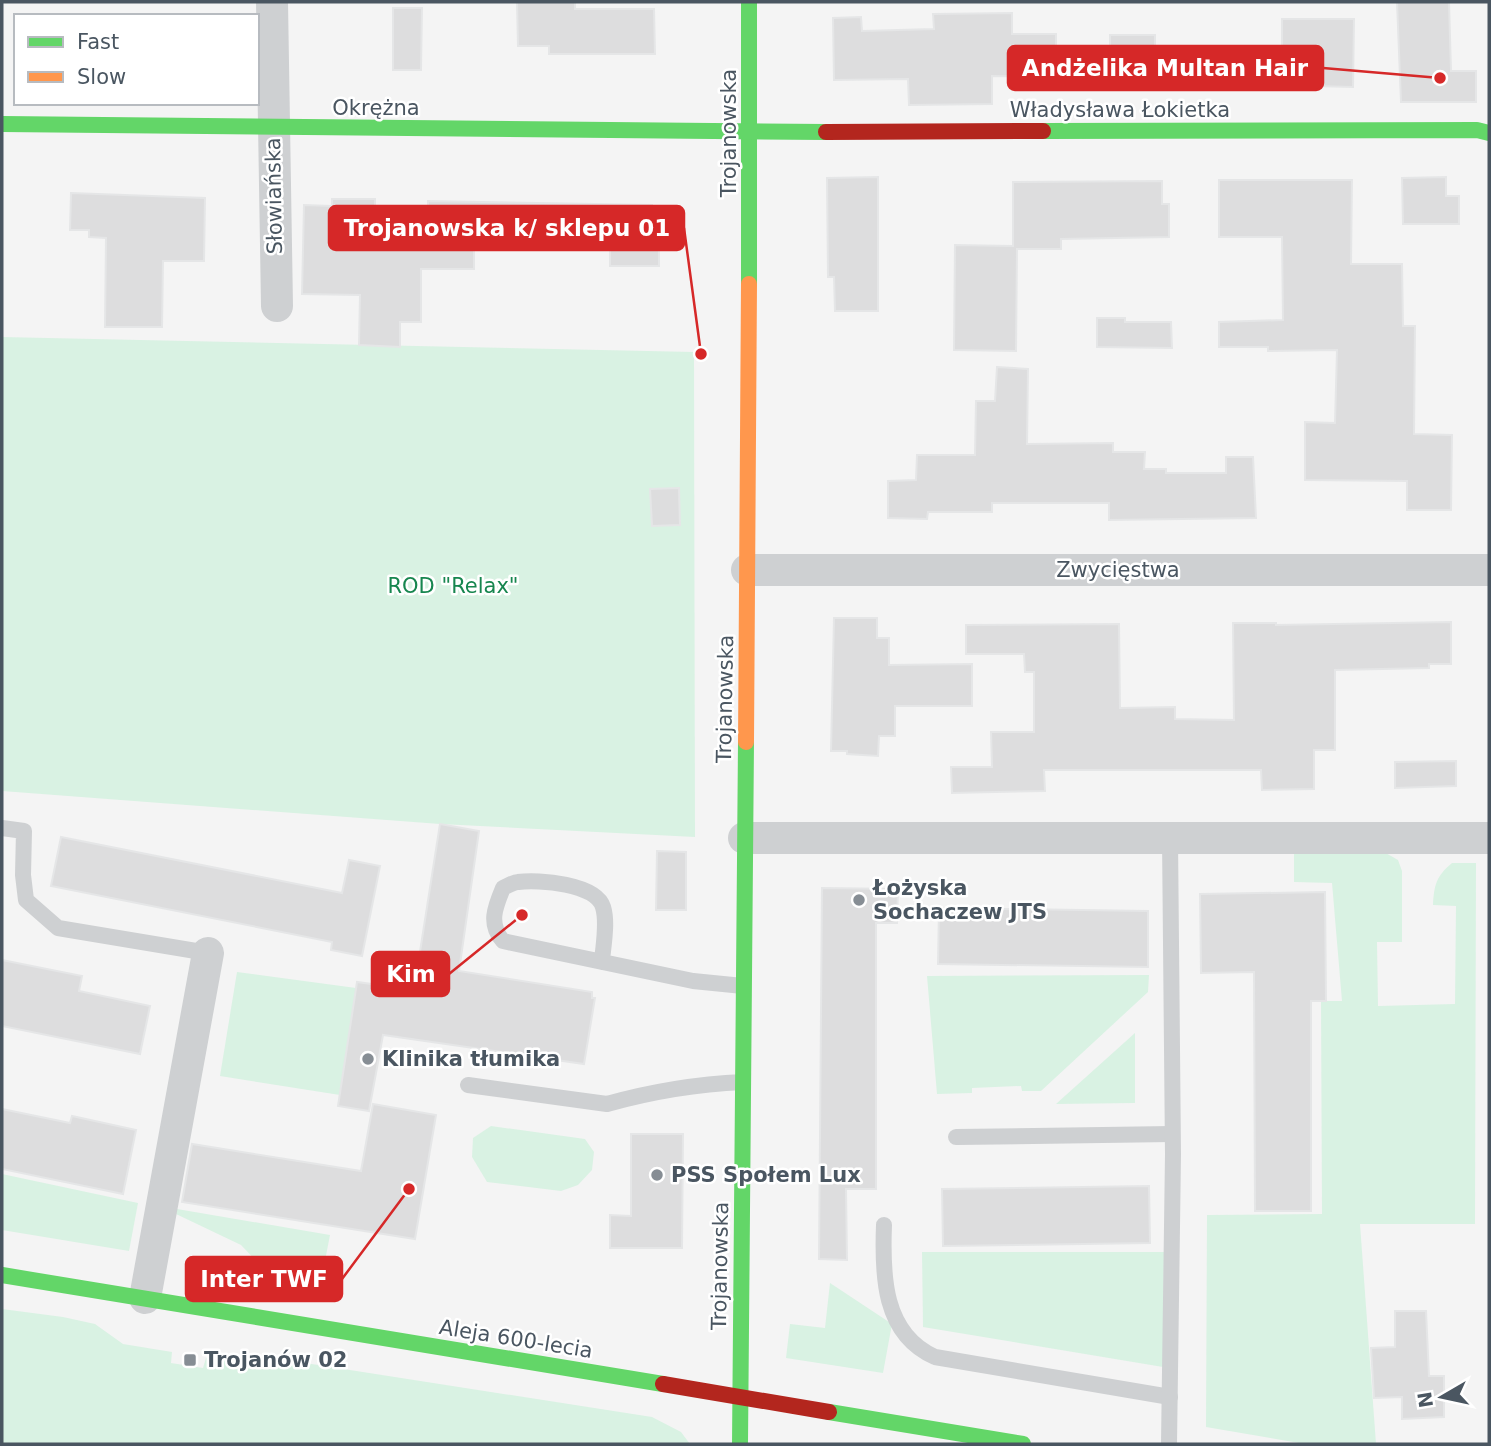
<svg xmlns="http://www.w3.org/2000/svg" width="1491" height="1446" viewBox="0 0 1491 1446" font-family="'DejaVu Sans',sans-serif">
<style>
.green{fill:#d9f2e3}
.building{fill:#ddddde;stroke:#e5e6e7;stroke-width:2}
.lines{fill:none;stroke-linecap:round;stroke-linejoin:round}
.lane{stroke:#ced0d2;stroke-width:16}
.street{stroke:#ced0d2;stroke-width:32}
.fast{stroke:#63d668;stroke-width:16}
.slow{stroke:#ff974d;stroke-width:16}
.jam{stroke:#b3261e;stroke-width:16}
.poi-dot{fill:#868d94;stroke:#fff;stroke-width:2.5}
.labels{text-anchor:middle;dominant-baseline:central;stroke-width:5;stroke-linejoin:round;paint-order:stroke}
.street-label{font-size:21px;fill:#4a5661;stroke:#fff}
.park-label{font-size:21px;fill:#17864f;stroke:#fff}
.poi-label{font-size:21px;font-weight:bold;fill:#4a5661;stroke:#fff;text-anchor:start}
.leader{fill:none;stroke:#d62828;stroke-width:2.5}
.callout-dot{fill:#d62828;stroke:#fff;stroke-width:2.5}
.callout{fill:#d62828;stroke:#d62828;stroke-width:2.5}
.callout-label{font-size:23px;text-anchor:middle;font-weight:bold;fill:#fff}
</style>
<rect width="100%" height="100%" fill="#f4f4f4"/>
<!-- green -->
<g class="green">
<path d="M2,337L694,352L695,837L440,824L2,791Z"/>
<path d="M1294,852H1384L1398,860L1402,871V942H1377L1378,1006L1455,1004L1456,906L1433,905C1434,886 1436,876 1452,863H1476L1475,1224H1360L1376,1444H1305L1206,1427L1207,1215L1322,1214L1321,1001H1342L1332,883L1294,882Z"/>
<path d="M237,972L356,988L340,1095L220,1076Z"/>
<path d="M1149,975L1148,992L1041,1091H1022L1021,1086L972,1088V1093L937,1094L927,976Z"/>
<path d="M1135,1033V1103L1056,1104Z"/>
<path d="M491,1126L585,1139L594,1152L592,1170L578,1185L561,1191L487,1182L472,1157L473,1138Z"/>
<path d="M2,1174L138,1203L129,1251L2,1230Z"/>
<path d="M177,1209L330,1235L323,1271L259,1264L241,1245L176,1214Z"/>
<path d="M922,1252H1164L1163,1367L923,1327Z"/>
<path d="M830,1283L892,1324L883,1373L786,1358L790,1324L825,1328Z"/>
<path d="M2,1309L63,1317L95,1324L123,1344L172,1352L171,1363L203,1368L206,1358C233,1362 258,1364 286,1360L652,1417L681,1432L690,1444H2Z"/>
</g>
<!-- building -->
<g class="building">
<path d="M517,2H575V9H654L655,54H549V46H518Z"/>
<path d="M1397,2H1449L1451,71H1476V102H1401Z"/>
<path d="M393,8H422L421,70H393Z"/>
<path d="M1012,13V34H1056V77L992,76V104L909,105L908,79L834,80L833,18L861,17L862,31L934,29L933,14Z"/>
<path d="M1282,19H1354L1353,87L1314,86V82H1299V73H1282Z"/>
<path d="M1110,35H1155V76L1110,77Z"/>
<path d="M878,177V311H835L834,277H828L827,178Z"/>
<path d="M1446,177V196H1459V224H1403L1402,178Z"/>
<path d="M1219,180H1352L1351,264H1402L1403,326H1415L1414,434L1452,435L1451,510H1407V481L1305,480V422L1335,423L1337,350L1268,351V347H1219V322L1283,320L1282,237H1219Z"/>
<path d="M1162,181V204H1169V237L1061,239V249H1017L1016,351L954,350L955,245L1013,246V182Z"/>
<path d="M71,193L205,198L204,261H163L162,327H105L106,238L89,237V230H70Z"/>
<path d="M332,199H375V212L428,213V201L652,205V212H668V239H659V266H610V248L474,246V269H421V322H400V347L359,345L360,295L302,294L304,205L332,206Z"/>
<path d="M1097,318H1125V322H1171L1172,348L1097,347Z"/>
<path d="M997,367L1028,369L1027,444L1113,443V452H1145L1144,469H1166V473H1226V457H1253L1256,518L1109,520V503H992V512H928L927,519L888,518V481L916,480L917,455H975L976,401H995Z"/>
<path d="M679,488L680,525L652,526L650,489Z"/>
<path d="M834,618H877V638H889V665L972,664V706H895V736H879L878,756L847,754V751H831Z"/>
<path d="M1451,622V664H1429V668L1335,670V750H1314V789L1262,790L1261,770H1044L1045,791L952,793L951,767H992L991,732H1034V672H1025L1024,654H966V625L1119,624L1120,708L1175,707V719L1234,720L1233,623H1276V625Z"/>
<path d="M1456,761V786L1395,788V762Z"/>
<path d="M440,824L479,831L459,971L592,992V998H595L584,1064L383,1035L369,1111L338,1106L357,982L414,990Z"/>
<path d="M61,837L342,893L349,860L380,866L362,956L331,950L332,942L51,886Z"/>
<path d="M657,851L686,852V910H656Z"/>
<path d="M822,888L898,889L897,923H876V1189H846L847,1260L819,1259Z"/>
<path d="M1325,892L1326,1001H1311V1211H1255L1254,972L1201,973L1200,894Z"/>
<path d="M939,908L1148,911V967L938,964Z"/>
<path d="M2,960L82,976L79,991L150,1006L140,1054L2,1026Z"/>
<path d="M373,1104L436,1115L415,1239L182,1202L192,1144L361,1171Z"/>
<path d="M2,1109L70,1123L72,1116L136,1130L123,1194L2,1169Z"/>
<path d="M631,1134H683L682,1248H610V1215L631,1216Z"/>
<path d="M1149,1186L1150,1243L943,1246L942,1189Z"/>
<path d="M1395,1311H1426L1429,1376H1444V1417L1402,1419V1397L1374,1398L1371,1348L1395,1347Z"/>
</g>
<g class="lines">
<!-- lane -->
<g class="lane">
<path d="M2,828L24,831L23,875L26,900L58,928L208,953"/>
<path d="M602,962C603,946 608,923 603,907C596,884 539,879 518,882C513,882 508,886 503,888C495,907 488,924 503,941L693,981L743,986"/>
<path d="M468,1085L607,1104C650,1092 698,1084 743,1082"/>
<path d="M956,1137L1172,1134"/>
<path d="M884,1225C882,1275 883,1334 935,1357L1170,1397"/>
<path d="M1169,1444L1173,1154L1170,837"/>
</g>
<!-- street -->
<g class="street">
<path d="M272,2L277,306"/>
<path d="M747,570H1489"/>
<path d="M744,838H1489"/>
<path d="M145,1298L208,953"/>
</g>
<!-- fast -->
<g class="fast">
<path d="M749,2V284"/>
<path d="M2,124L826,132"/>
<path d="M1043,131L1477,130L1489,133"/>
<path d="M2,1275L663,1384"/>
<path d="M829,1412L1023,1444"/>
<path d="M740,1444L746,742"/>
</g>
<!-- slow -->
<path class="slow" d="M746,742L749,284"/>
<!-- jam -->
<g class="jam">
<path d="M826,132L1043,131"/>
<path d="M663,1384L829,1412"/>
</g>
</g>
<!-- markers -->
<g class="poi-dot">
<circle cx="859" cy="900" r="7"/>
<circle cx="368" cy="1059" r="7"/>
<circle cx="657" cy="1175" r="7"/>
<rect x="183" y="1353" width="14" height="14" rx="3.5"/>
</g>
<g class="labels">
<!-- street labels -->
<g class="street-label">
<text x="376" y="108">Okrężna</text>
<text x="1120" y="110">Władysława Łokietka</text>
<text transform="translate(729 133) rotate(-90)">Trojanowska</text>
<text transform="translate(274 196) rotate(-91)">Słowiańska</text>
<text x="1118" y="570">Zwycięstwa</text>
<text transform="translate(725 699) rotate(-89)">Trojanowska</text>
<text transform="translate(720 1266) rotate(-89)">Trojanowska</text>
<text transform="translate(516 1339) rotate(9)">Aleja 600-lecia</text>
</g>
<!-- park labels -->
<g class="park-label">
<text x="453" y="586">ROD "Relax"</text>
</g>
<!-- poi labels -->
<g class="poi-label">
<text x="873" y="888">Łożyska<tspan x="873" dy="24">Sochaczew JTS</tspan></text>
<text x="382" y="1059">Klinika tłumika</text>
<text x="671" y="1175">PSS Społem Lux</text>
<text x="204" y="1360">Trojanów 02</text>
</g>
</g>
<!-- callouts -->
<path class="leader" d="M1440 78L1323 68M701 354L684 228M522 915L449 974M409 1189L342 1279"/>
<g class="callout-dot">
<circle cx="1440" cy="78" r="7"/>
<circle cx="701" cy="354" r="7"/>
<circle cx="522" cy="915" r="7"/>
<circle cx="409" cy="1189" r="7"/>
</g>
<g class="callout">
<rect x="1008" y="46" width="315" height="44" rx="7"/>
<rect x="329" y="206" width="355" height="44" rx="7"/>
<rect x="372" y="952" width="77" height="44" rx="7"/>
<rect x="186" y="1257" width="156" height="44" rx="7"/>
</g>
<g class="callout-label">
<text x="1165" y="76">Andżelika Multan Hair</text>
<text x="507" y="236">Trojanowska k/ sklepu 01</text>
<text x="411" y="982">Kim</text>
<text x="264" y="1287">Inter TWF</text>
</g>
<!-- border -->
<rect width="1491" height="1446" fill="none" stroke="#4a5661" stroke-width="7"/>
<!-- legend -->
<rect x="14" y="14" width="245" height="91" fill="#ffffff" stroke="#b7bbc0" stroke-width="2"/>
<rect x="28" y="37" width="35" height="10" fill="#63d668" stroke="#b7bbc0" stroke-width="2"/>
<text x="77" y="49" font-size="21" fill="#4a5661">Fast</text>
<rect x="28" y="72" width="35" height="10" fill="#ff974d" stroke="#b7bbc0" stroke-width="2"/>
<text x="77" y="84" font-size="21" fill="#4a5661">Slow</text>
<!-- north arrow -->
<g transform="translate(1442 1397) rotate(261)" stroke="#ffffff" stroke-width="5" paint-order="stroke">
<path d="M0-5L12 26L0 18L-12 26Z" fill="#4a5661"/>
<text y="-10" font-size="19" font-weight="bold" text-anchor="middle" fill="#4a5661">N</text>
</g>
</svg>
